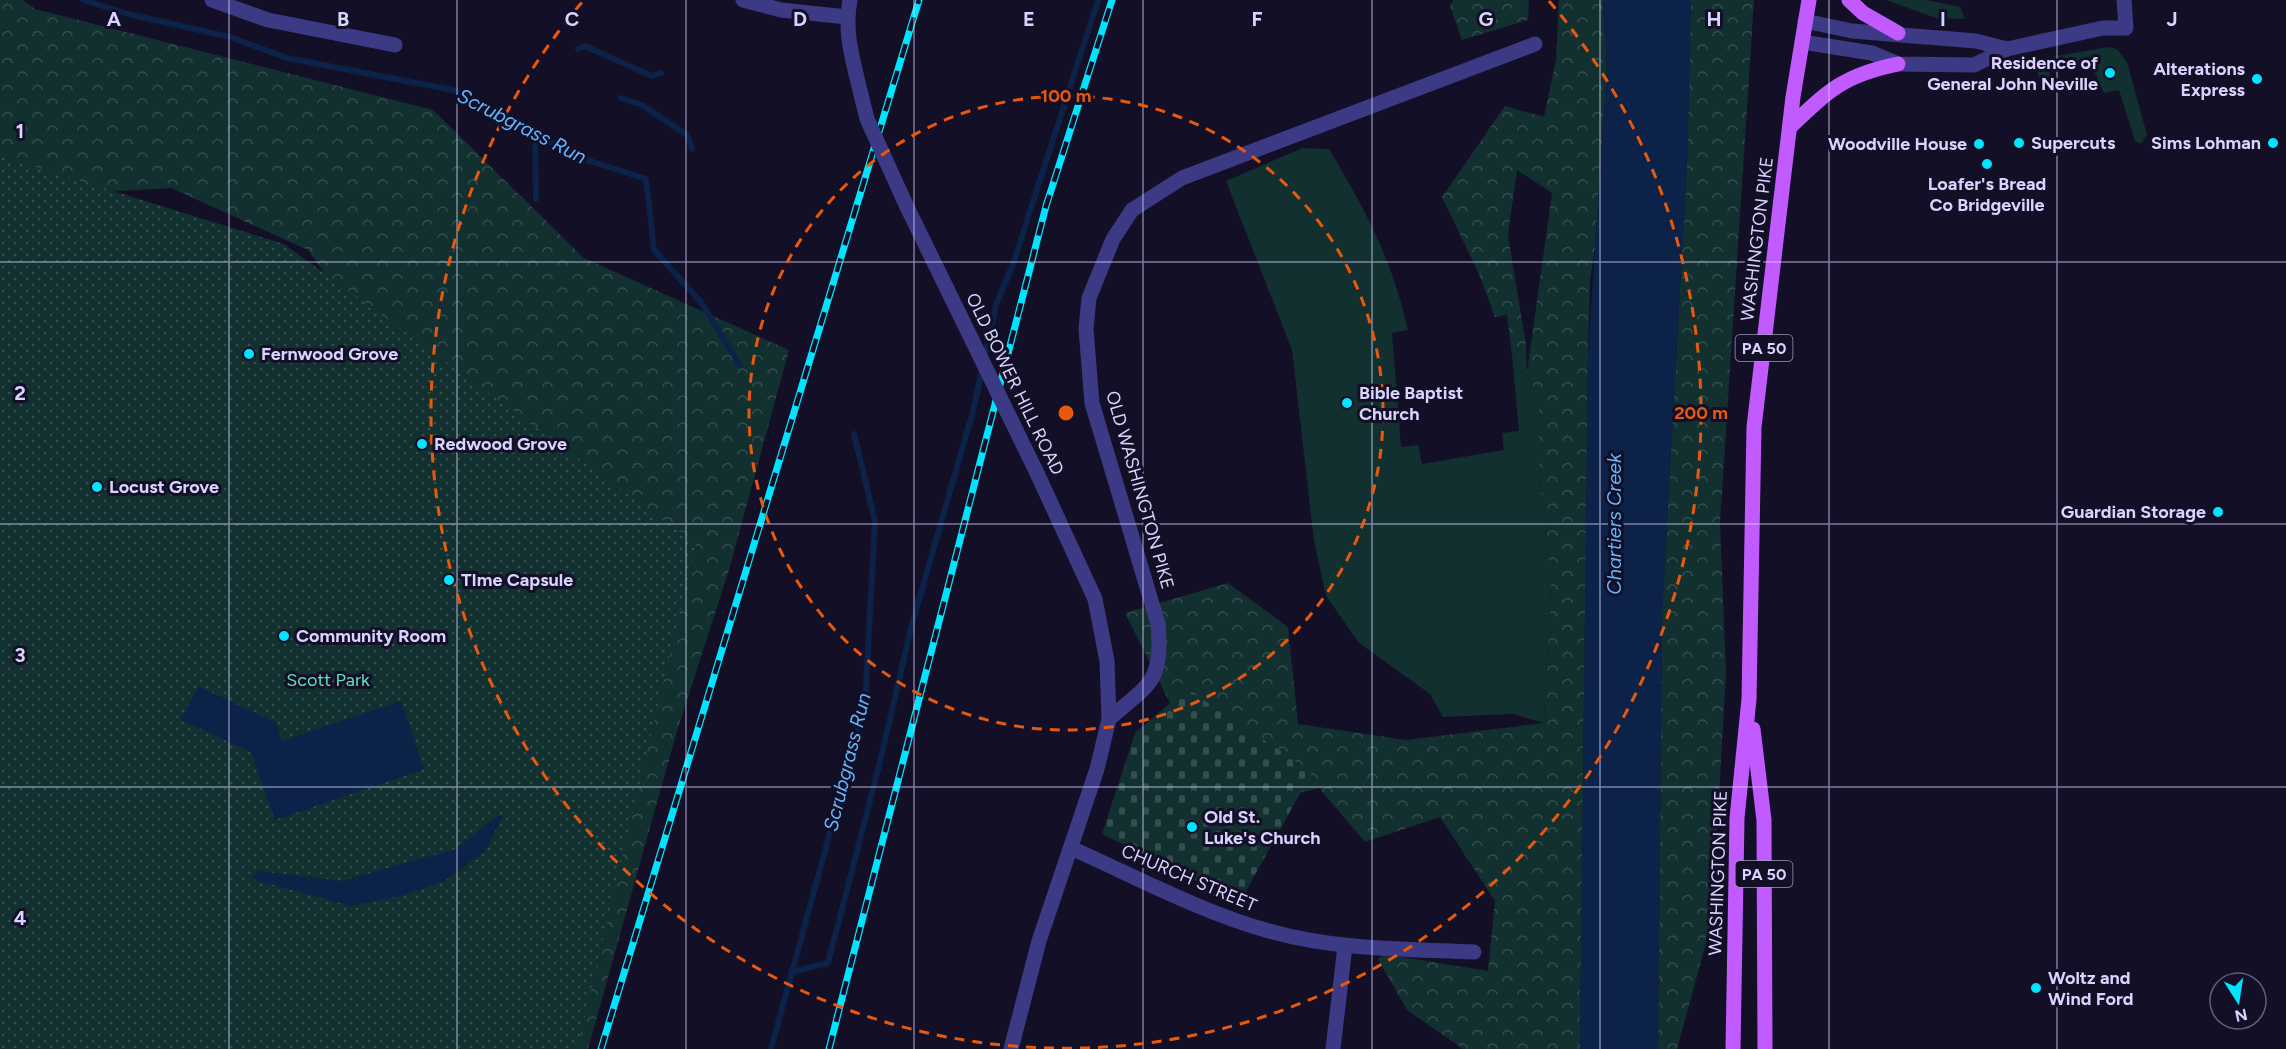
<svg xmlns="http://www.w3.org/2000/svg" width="2286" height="1049" viewBox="0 0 2286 1049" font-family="Figtree,sans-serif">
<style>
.green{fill:#12302f}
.forest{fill:url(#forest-crowns)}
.cemetery{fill:url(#cemetery-stones)}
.park{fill:url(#park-dots)}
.water{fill:#0c2248}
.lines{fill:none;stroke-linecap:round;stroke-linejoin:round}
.stream{stroke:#0c2248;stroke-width:6}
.minor{stroke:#3d3a85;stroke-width:15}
.major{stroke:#c25bff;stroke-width:15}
.rail-casing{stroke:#00e5ff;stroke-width:7}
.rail{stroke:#130f26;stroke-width:4.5;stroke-dasharray:14;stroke-linecap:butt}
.minor-bridge{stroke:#3d3a85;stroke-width:15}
.grid{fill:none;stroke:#d9d4ff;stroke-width:1.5;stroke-opacity:0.55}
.ring{fill:none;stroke:#e8590c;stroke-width:3;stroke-dasharray:10 8}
.poi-dot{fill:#00e5ff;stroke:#130f26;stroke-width:2}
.labels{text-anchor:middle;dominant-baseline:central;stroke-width:6;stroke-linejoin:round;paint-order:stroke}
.shield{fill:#130f26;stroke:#9e99be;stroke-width:1.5}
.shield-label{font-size:16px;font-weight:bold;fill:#d9d4ff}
.poi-label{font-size:18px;font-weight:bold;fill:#d9d4ff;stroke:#130f26;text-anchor:start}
.street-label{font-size:18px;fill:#d9d4ff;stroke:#130f26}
.park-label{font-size:18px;fill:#5fe0c0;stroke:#130f26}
.water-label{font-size:20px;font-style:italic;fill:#62b6ff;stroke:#130f26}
.grid-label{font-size:20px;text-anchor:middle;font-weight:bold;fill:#d9d4ff;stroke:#130f26;stroke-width:6;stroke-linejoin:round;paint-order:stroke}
.centre{fill:#e8590c;stroke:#130f26;stroke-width:3}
.ring-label{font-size:18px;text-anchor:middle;font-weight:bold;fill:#e8590c;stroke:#130f26;stroke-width:6;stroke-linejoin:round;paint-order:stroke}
</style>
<defs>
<pattern id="forest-crowns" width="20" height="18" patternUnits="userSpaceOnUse" patternTransform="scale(1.5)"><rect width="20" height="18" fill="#12302f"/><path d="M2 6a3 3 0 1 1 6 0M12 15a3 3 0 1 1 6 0" fill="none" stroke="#344d4e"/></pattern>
<pattern id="cemetery-stones" width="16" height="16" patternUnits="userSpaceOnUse" patternTransform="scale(1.5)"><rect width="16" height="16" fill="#12302f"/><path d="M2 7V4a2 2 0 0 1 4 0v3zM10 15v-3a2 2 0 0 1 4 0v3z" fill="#344d4e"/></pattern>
<pattern id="park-dots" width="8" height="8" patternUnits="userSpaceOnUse" patternTransform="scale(1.5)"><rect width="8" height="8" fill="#12302f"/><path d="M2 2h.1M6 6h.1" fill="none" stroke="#344d4e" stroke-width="1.8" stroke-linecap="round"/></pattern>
</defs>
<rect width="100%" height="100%" fill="#130f26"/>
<!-- green -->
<g class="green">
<path d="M1886,0H1927L1960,7L1965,19L1936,18Z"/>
<path d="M2108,47L2117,49L2127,62L2147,135L2141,144L2135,141L2119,90L2104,93L2091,64L2050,67V82H2040L2037,70L2042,61L2051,57Z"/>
<path d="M1302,148L1329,149C1366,211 1392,259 1408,330L1392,333L1401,447L1418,445L1422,464L1504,450L1502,433L1519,431L1512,355L1526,345L1527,372L1539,401V469L1551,586L1544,723L1513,714L1443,717L1430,694L1359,643L1326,596L1314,541L1292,350L1226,181Z"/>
</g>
<!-- forest -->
<g class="forest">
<path d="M0,0H23L35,9L433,110L584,258L789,350L729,570L677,731L588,1049H561L451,450L308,250L171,188L54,195L0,332Z"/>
<path d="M1453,0H1529L1528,20L1462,40L1450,6Z"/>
<path d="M1559,0H1603L1607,70L1595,247L1590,281L1588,354L1580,1049H1463L1407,1010L1378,959L1384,954L1488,971L1495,901L1440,817L1365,842L1319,788L1218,815L1147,793L1170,703L1125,613L1228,583L1288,627L1298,724L1406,740L1544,723L1551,586L1539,469V401L1527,372L1552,193L1517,170L1508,235L1526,345L1512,355L1507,315L1495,317L1479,274L1442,197L1505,106L1544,117L1556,60Z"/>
<path d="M1691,0H1754L1720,523L1726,672L1712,921L1677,1049H1658L1662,613L1687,162Z"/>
</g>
<!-- cemetery -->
<path class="cemetery" d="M1187,689L1312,772L1240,902L1102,834L1135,733Z"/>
<!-- park -->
<path class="park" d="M0,156L284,244L696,544L577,1049H0Z"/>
<!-- water -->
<g class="water">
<path d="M1603,0H1691L1687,162L1662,613L1658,1049H1580L1588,354L1607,70Z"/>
<path d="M198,686L276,723L282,741L401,701L424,769L275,820L251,752L181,720Z"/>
<path d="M503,816L485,851L446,880L405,895L351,906L252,879L257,871L342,881L456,849L496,817Z"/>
</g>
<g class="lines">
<!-- stream -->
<g class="stream">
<path d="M83,0L128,14L230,37L287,58L458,91L578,157L646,179L654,250L700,301L740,365"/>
<path d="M578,49L585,46L652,76L661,73"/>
<path d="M621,98L642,105L687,135L692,149"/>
<path d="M535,134L536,199"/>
<path d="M984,360L996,305L1013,264L1098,0"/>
<path d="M791,972L828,963L879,766L912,624L973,411L982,370"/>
<path d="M771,1049L865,704L875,521L854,434"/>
</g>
<!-- minor -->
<g class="minor">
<path d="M212,0L268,20L395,45"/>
<path d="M743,0L781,10L847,17"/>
<path d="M850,0C845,26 850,49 856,74"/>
<path d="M1805,21L1852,31L1976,41L2007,49"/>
<path d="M1802,42L1872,53L1898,64L1974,65L2007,49L2103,28H2126L2124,0"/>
<path d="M1109,719C1150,683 1163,683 1158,624L1092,403L1086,329L1089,298L1113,239L1132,210L1182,178L1535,44"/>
<path d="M1071,848C1136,877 1201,912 1269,931C1336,950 1405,949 1474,952"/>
<path d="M1011,1049L1039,941L1097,769L1109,719L1107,661L1095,599L1036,471"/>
<path d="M1333,1049L1345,946"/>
</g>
<!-- major -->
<g class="major">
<path d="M1849,0L1863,13L1898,33"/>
<path d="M1790,127C1829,90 1844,75 1898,64"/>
<path d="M1753,729L1764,820L1765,1049"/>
<path d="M1733,1049L1737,818L1749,699L1754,427L1793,97L1809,0"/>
</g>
<!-- rail casing -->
<g class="rail-casing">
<g id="rail">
<path d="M601,1049L919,0"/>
<path d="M829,1049L1046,206L1112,0"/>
</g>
</g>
<!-- rail -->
<use href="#rail" class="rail"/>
<!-- minor-bridge -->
<path class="minor-bridge" d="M856,74L867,119L907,207L1036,471"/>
</g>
<!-- grid -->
<path class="grid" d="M229,0V1049M457,0V1049M686,0V1049M914,0V1049M1143,0V1049M1372,0V1049M1600,0V1049M1829,0V1049M2057,0V1049M0,262H2286M0,524H2286M0,787H2286"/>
<!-- distance rings -->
<g class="ring">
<circle cx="1066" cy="413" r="317"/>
<path d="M1549 1A635 635 0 1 1 583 1"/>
</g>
<!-- markers -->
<g class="poi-dot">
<circle cx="2110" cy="73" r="6"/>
<circle cx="2257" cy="79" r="6"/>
<circle cx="2019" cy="143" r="6"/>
<circle cx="2273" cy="143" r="6"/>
<circle cx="1979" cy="144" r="6"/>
<circle cx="1987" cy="164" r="6"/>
<circle cx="249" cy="354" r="6"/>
<circle cx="1347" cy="403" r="6"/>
<circle cx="422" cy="444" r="6"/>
<circle cx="97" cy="487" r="6"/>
<circle cx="2218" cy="512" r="6"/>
<circle cx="449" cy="580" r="6"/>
<circle cx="284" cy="636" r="6"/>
<circle cx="1192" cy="827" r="6"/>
<circle cx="2036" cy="988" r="6"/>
</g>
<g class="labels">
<!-- shield labels -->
<g class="shield">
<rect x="1735.5" y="335" width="57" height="26" rx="4.5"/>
<rect x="1735.5" y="861" width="57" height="26" rx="4.5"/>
</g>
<g class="shield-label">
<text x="1764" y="348">PA 50</text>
<text x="1764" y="874">PA 50</text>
</g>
<!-- poi labels -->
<g class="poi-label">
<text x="2098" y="63" text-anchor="end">Residence of<tspan x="2098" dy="21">General John Neville</tspan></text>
<text x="2245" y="69" text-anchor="end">Alterations<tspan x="2245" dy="21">Express</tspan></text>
<text x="2031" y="143">Supercuts</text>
<text x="2261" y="143" text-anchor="end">Sims Lohman</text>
<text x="1967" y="144" text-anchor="end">Woodville House</text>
<text x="1987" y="184" text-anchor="middle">Loafer's Bread<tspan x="1987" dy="21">Co Bridgeville</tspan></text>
<text x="261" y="354">Fernwood Grove</text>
<text x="1359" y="393">Bible Baptist<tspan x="1359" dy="21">Church</tspan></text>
<text x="434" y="444">Redwood Grove</text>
<text x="109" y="487">Locust Grove</text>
<text x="2206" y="512" text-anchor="end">Guardian Storage</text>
<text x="461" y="580">TIme Capsule</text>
<text x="296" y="636">Community Room</text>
<text x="1204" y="817">Old St.<tspan x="1204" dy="21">Luke's Church</tspan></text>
<text x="2048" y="978">Woltz and<tspan x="2048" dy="21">Wind Ford</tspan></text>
</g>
<!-- street labels -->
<g class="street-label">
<text transform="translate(1757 239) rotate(-83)">WASHINGTON PIKE</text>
<text transform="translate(1015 384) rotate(64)">OLD BOWER HILL ROAD</text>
<text transform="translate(1140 490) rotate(74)">OLD WASHINGTON PIKE</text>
<text transform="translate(1718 873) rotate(-88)">WASHINGTON PIKE</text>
<text transform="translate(1189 878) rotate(23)">CHURCH STREET</text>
</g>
<!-- park labels -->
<g class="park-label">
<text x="328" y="680">Scott Park</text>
</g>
<!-- water labels -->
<g class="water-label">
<text transform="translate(522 126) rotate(27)">Scrubgrass Run</text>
<text transform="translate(1614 524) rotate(-90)">Chartiers Creek</text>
<text transform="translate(847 762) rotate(-76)">Scrubgrass Run</text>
</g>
</g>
<g class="grid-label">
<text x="114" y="26">A</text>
<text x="343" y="26">B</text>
<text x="572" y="26">C</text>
<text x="800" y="26">D</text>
<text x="1029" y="26">E</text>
<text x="1257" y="26">F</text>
<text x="1486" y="26">G</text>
<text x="1714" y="26">H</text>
<text x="1943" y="26">I</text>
<text x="2172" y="26">J</text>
<text x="20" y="138">1</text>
<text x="20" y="400">2</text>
<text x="20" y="662">3</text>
<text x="20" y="925">4</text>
</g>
<circle cx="1066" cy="413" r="9" class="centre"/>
<g class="ring-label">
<text x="1066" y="102">100 m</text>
<text x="1701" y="419">200 m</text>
</g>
<!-- north arrow -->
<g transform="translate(2238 1001) rotate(168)"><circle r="28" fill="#130f26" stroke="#625e7d" stroke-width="1.5"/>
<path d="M0-4.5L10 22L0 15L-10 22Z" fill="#00e5ff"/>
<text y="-9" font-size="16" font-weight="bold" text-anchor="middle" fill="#d9d4ff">N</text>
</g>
</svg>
